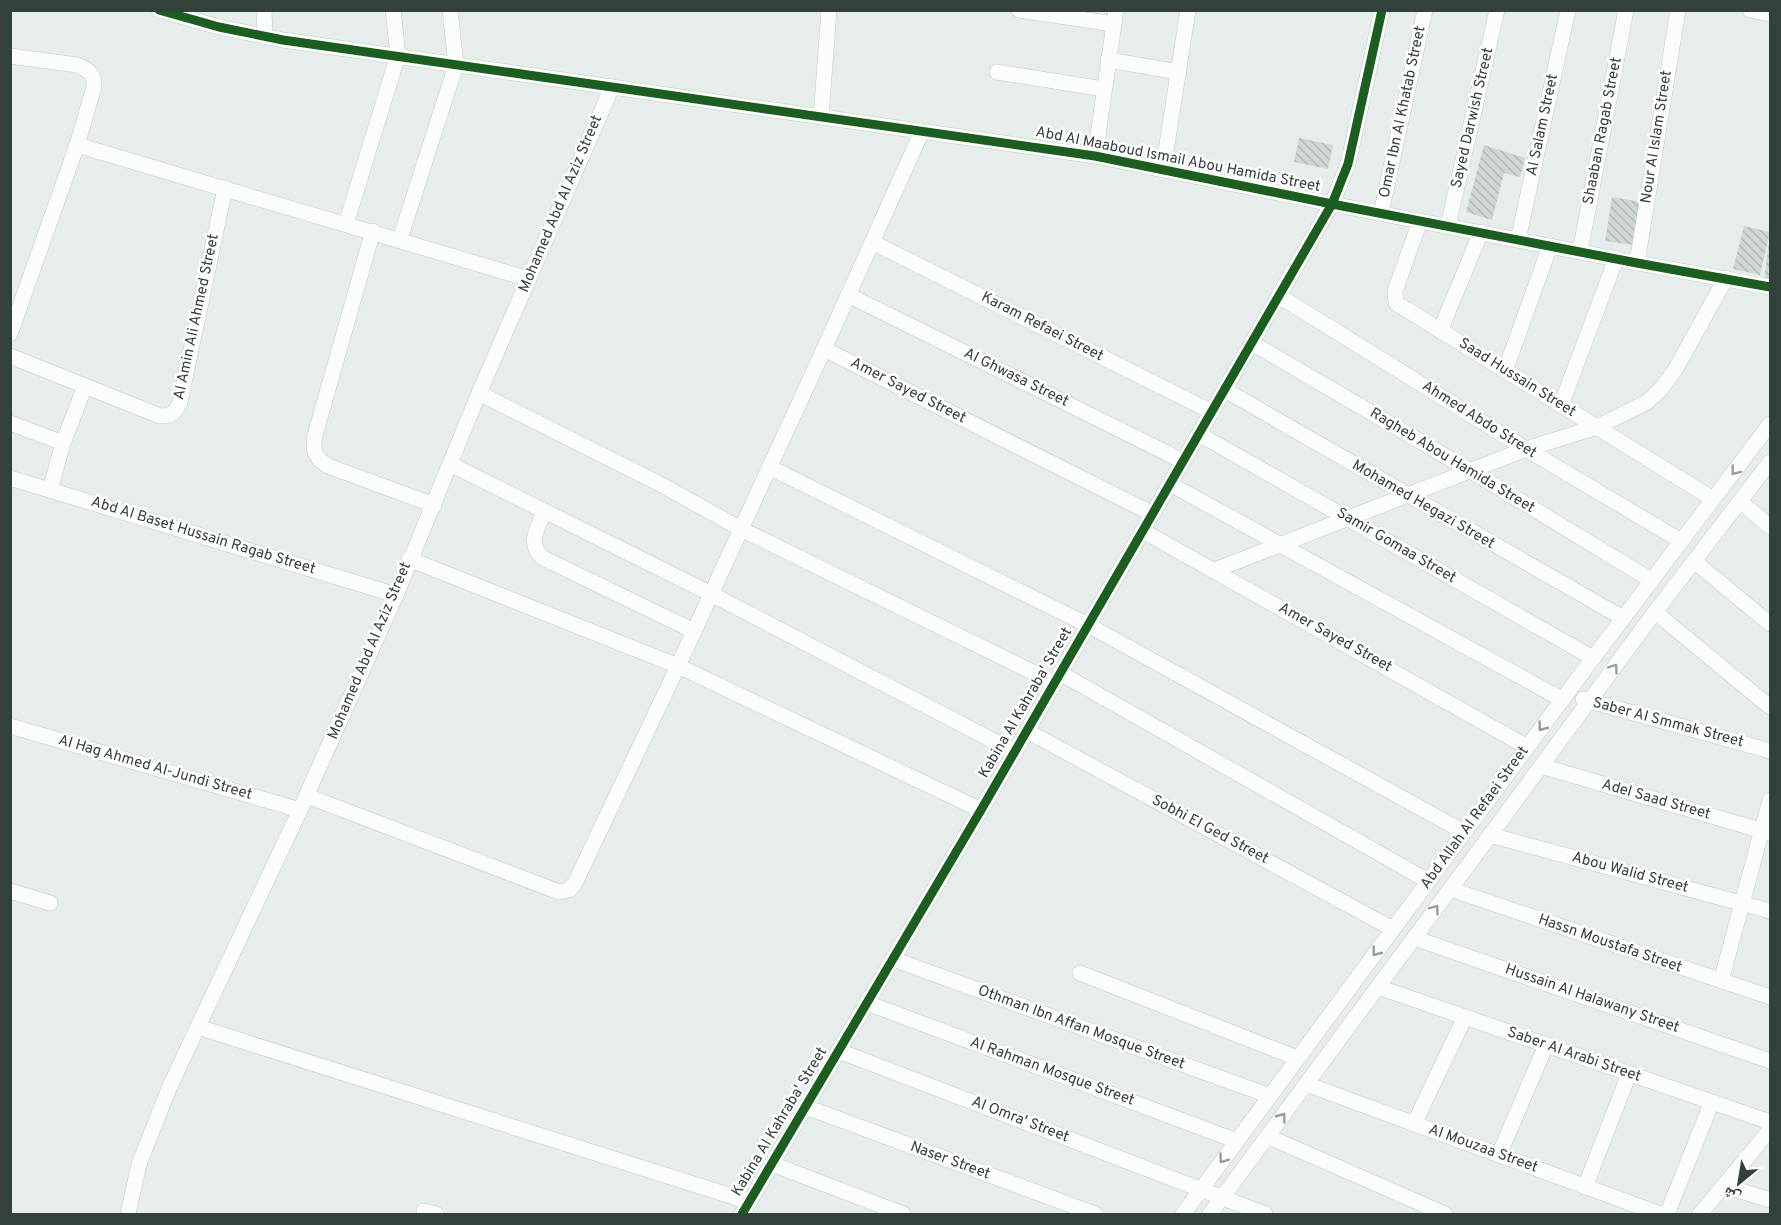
<svg xmlns="http://www.w3.org/2000/svg" width="1781" height="1225" viewBox="0 0 1781 1225" font-family="Overpass,'Noto Naskh Arabic',sans-serif">
<style>
.building{fill:url(#building-back-hatch)}
.lines{fill:none;stroke-linecap:round;stroke-linejoin:round}
.minor-casing{stroke:#c4cbc8;stroke-width:16}
.minor{stroke:#fbfcfc;stroke-width:15}
.cycleway-casing{stroke:#fff;stroke-width:13}
.cycleway{stroke:#1b5e20;stroke-width:9}
.oneway{stroke:#979e9c}
.labels{text-anchor:middle;dominant-baseline:central;stroke-width:5;stroke-linejoin:round;paint-order:stroke}
.street-label{font-size:15px;fill:#33413b;stroke:#fff}
</style>
<defs>
<pattern id="building-back-hatch" width="6" height="6" patternUnits="userSpaceOnUse" patternTransform="scale(1.5)"><rect width="6" height="6" fill="#cfd6d3"/><path d="M-1 5l2 2M0 0l6 6M5-1l2 2" fill="none" stroke="#b2b9b6"/></pattern>
</defs>
<rect width="100%" height="100%" fill="#e6edea"/>
<!-- building -->
<g class="building">
<path d="M1299,138L1333,145L1328,169L1294,162Z"/>
<path d="M1484,145L1525,158L1520,177L1504,173L1492,220L1466,212Z"/>
<path d="M1612,197L1641,202L1634,245L1605,241Z"/>
<path d="M1744,226L1770,232L1760,275L1733,269Z"/>
<path d="M1769,241H1770V282L1764,281Z"/>
</g>
<g class="lines">
<!-- minor casing -->
<g class="minor-casing">
<g id="minor">
<path d="M159,10L219,27L283,40L1095,156L1332,204L1637,263L1770,287"/>
<path d="M264,10L265,37"/>
<path d="M1019,10L1114,24"/>
<path d="M1750,10L1770,14"/>
<path d="M10,56L77,65C89,70 95,74 94,87L77,145L10,334"/>
<path d="M1108,60L1179,72"/>
<path d="M997,72L1104,89"/>
<path d="M821,117L829,10"/>
<path d="M77,145L529,279"/>
<path d="M1095,156L1116,10"/>
<path d="M1163,170L1188,10"/>
<path d="M1381,213L1425,10"/>
<path d="M1420,221L1395,291L1396,303L1713,499"/>
<path d="M346,224L398,55L393,10"/>
<path d="M1448,226L1497,10"/>
<path d="M373,231L315,435C312,450 315,458 328,466L434,505"/>
<path d="M400,239L456,65L450,10"/>
<path d="M1518,240L1568,10"/>
<path d="M872,242L1212,412"/>
<path d="M1580,252L1626,10"/>
<path d="M1637,263L1678,10"/>
<path d="M848,295L1183,461"/>
<path d="M1279,296L1526,449L1681,541"/>
<path d="M1440,331L1481,232"/>
<path d="M1252,343L1471,471L1651,580"/>
<path d="M824,349L1153,514"/>
<path d="M10,356L160,416C172,416 175,413 180,402L225,188"/>
<path d="M1505,371L1550,246"/>
<path d="M1225,390L1623,618"/>
<path d="M479,393L660,484L741,529L1055,683"/>
<path d="M1561,405L1616,259"/>
<path d="M10,423L63,443"/>
<path d="M1199,434L1593,658"/>
<path d="M450,464L711,594L1015,752"/>
<path d="M769,467L1088,625L1464,832"/>
<path d="M10,478L396,595"/>
<path d="M1170,484L1563,700"/>
<path d="M50,490L63,443L85,386"/>
<path d="M1740,501L1770,527"/>
<path d="M544,512C537,529 527,544 543,558L694,631"/>
<path d="M1143,531L1527,747"/>
<path d="M409,559L678,666L981,810"/>
<path d="M1694,561L1770,624"/>
<path d="M1215,570L1526,449L1597,427L1647,402L1660,390L1675,370L1726,278"/>
<path d="M1655,612L1770,707"/>
<path d="M1060,673L1428,881"/>
<path d="M1583,699L1770,751"/>
<path d="M10,726L300,810"/>
<path d="M1027,731L1393,929"/>
<path d="M1541,766L1770,833"/>
<path d="M307,796L559,892L569,890L575,883L678,666L824,349L922,131"/>
<path d="M1490,835L1770,911"/>
<path d="M1450,889L1770,997"/>
<path d="M10,891L50,903"/>
<path d="M1414,938L1770,1061"/>
<path d="M893,959L1270,1096"/>
<path d="M1080,973L1297,1058"/>
<path d="M1721,981L1770,800"/>
<path d="M1378,987L1770,1122"/>
<path d="M867,1003L1237,1141"/>
<path d="M198,1027L750,1202"/>
<path d="M839,1051L1265,1214"/>
<path d="M1306,1084L1660,1214"/>
<path d="M806,1107L1095,1214"/>
<path d="M1414,1124L1465,1017"/>
<path d="M1267,1136L1445,1214"/>
<path d="M1499,1155L1546,1045"/>
<path d="M772,1164L903,1214"/>
<path d="M1725,1186L1770,1200"/>
<path d="M1585,1187L1629,1074"/>
<path d="M424,1211L436,1214"/>
<path d="M128,1214L139,1164L170,1086L300,810L396,595L479,393L612,87"/>
<path d="M742,1214L981,810L1332,204L1348,164L1382,10"/>
<path d="M1183,1214L1593,658L1770,424"/>
<path d="M1210,1214L1655,612L1770,462"/>
<path d="M1667,1214L1712,1102"/>
<path d="M1700,1214L1770,1130"/>
</g>
</g>
<!-- minor -->
<use href="#minor" class="minor"/>
<!-- cycleway casing -->
<g class="cycleway-casing">
<g id="cycleway">
<path d="M159,10L219,27L283,40L1095,156L1332,204L1637,263L1770,287"/>
<path d="M742,1214L981,810L1332,204L1348,164L1382,10"/>
</g>
</g>
<!-- cycleway -->
<use href="#cycleway" class="cycleway"/>
</g>
<!-- one-way arrows -->
<defs><path id="oneway-chevron" d="M-2-3.5L2.5 0L-2 3.5" fill="none" stroke-width="1.6" stroke-linecap="round" stroke-linejoin="round" transform="scale(1.5)"/></defs>
<g class="oneway">
<use href="#oneway-chevron" transform="translate(1735 471) rotate(128)"/>
<use href="#oneway-chevron" transform="translate(1614 668) rotate(-54)"/>
<use href="#oneway-chevron" transform="translate(1542 727) rotate(127)"/>
<use href="#oneway-chevron" transform="translate(1435 909) rotate(-54)"/>
<use href="#oneway-chevron" transform="translate(1376 952) rotate(127)"/>
<use href="#oneway-chevron" transform="translate(1282 1117) rotate(-53)"/>
<use href="#oneway-chevron" transform="translate(1223 1159) rotate(126)"/>
</g>
<g class="labels">
<!-- street labels -->
<g class="street-label">
<text transform="translate(1403 112) rotate(-78)">Omar Ibn Al Khatab Street</text>
<text transform="translate(1473 118) rotate(-77)">Sayed Darwish Street</text>
<text transform="translate(1543 125) rotate(-78)">Al Salam Street</text>
<text transform="translate(1603 131) rotate(-79)">Shaaban Ragab Street</text>
<text transform="translate(1657 137) rotate(-81)">Nour Al Islam Street</text>
<text transform="translate(1178 160) rotate(11)">Abd Al Maaboud Ismail Abou Hamida Street</text>
<text transform="translate(561 204) rotate(-67)">Mohamed Abd Al Aziz Street</text>
<text transform="translate(197 317) rotate(-78)">Al Amin Ali Ahmed Street</text>
<text transform="translate(1042 327) rotate(27)">Karam Refaei Street</text>
<text transform="translate(1016 378) rotate(26)">Al Ghwasa Street</text>
<text transform="translate(1517 378) rotate(32)">Saad Hussain Street</text>
<text transform="translate(908 391) rotate(27)">Amer Sayed Street</text>
<text transform="translate(1479 420) rotate(32)">Ahmed Abdo Street</text>
<text transform="translate(1452 461) rotate(31)">Ragheb Abou Hamida Street</text>
<text transform="translate(1423 505) rotate(30)">Mohamed Hegazi Street</text>
<text transform="translate(203 536) rotate(17)">Abd Al Baset Hussain Ragab Street</text>
<text transform="translate(1396 546) rotate(30)">Samir Gomaa Street</text>
<text transform="translate(1335 638) rotate(29)">Amer Sayed Street</text>
<text transform="translate(370 651) rotate(-67)">Mohamed Abd Al Aziz Street</text>
<text transform="translate(1026 703) rotate(-60)">Kabina Al Kahraba' Street</text>
<text transform="translate(1668 723) rotate(15)">Saber Al Smmak Street</text>
<text transform="translate(155 768) rotate(16)">Al Hag Ahmed Al-Jundi Street</text>
<text transform="translate(1656 800) rotate(16)">Adel Saad Street</text>
<text transform="translate(1475 818) rotate(-54)">Abd Allah Al Refaei Street</text>
<text transform="translate(1210 830) rotate(28)">Sobhi El Ged Street</text>
<text transform="translate(1630 873) rotate(15)">Abou Walid Street</text>
<text transform="translate(1610 944) rotate(19)">Hassn Moustafa Street</text>
<text transform="translate(1592 999) rotate(19)">Hussain Al Halawany Street</text>
<text transform="translate(1081 1028) rotate(20)">Othman Ibn Affan Mosque Street</text>
<text transform="translate(1574 1055) rotate(19)">Saber Al Arabi Street</text>
<text transform="translate(1052 1072) rotate(20)">Al Rahman Mosque Street</text>
<text transform="translate(1020 1120) rotate(21)">Al Omra' Street</text>
<text transform="translate(780 1122) rotate(-59)">Kabina Al Kahraba' Street</text>
<text transform="translate(1483 1149) rotate(20)">Al Mouzaa Street</text>
<text transform="translate(950 1161) rotate(20)">Naser Street</text>
</g>
</g>
<!-- border -->
<rect width="1781" height="1225" fill="none" stroke="#33413b" stroke-width="24"/>
<!-- north arrow -->
<g transform="translate(1739 1183) rotate(210)" stroke="#ffffff" stroke-width="4.5" paint-order="stroke">
<path d="M0-4.5L10 22L0 15L-10 22Z" fill="#33413b"/>
<text y="-9" font-size="16" font-weight="bold" text-anchor="middle" fill="#33413b">ش</text>
</g>
</svg>
